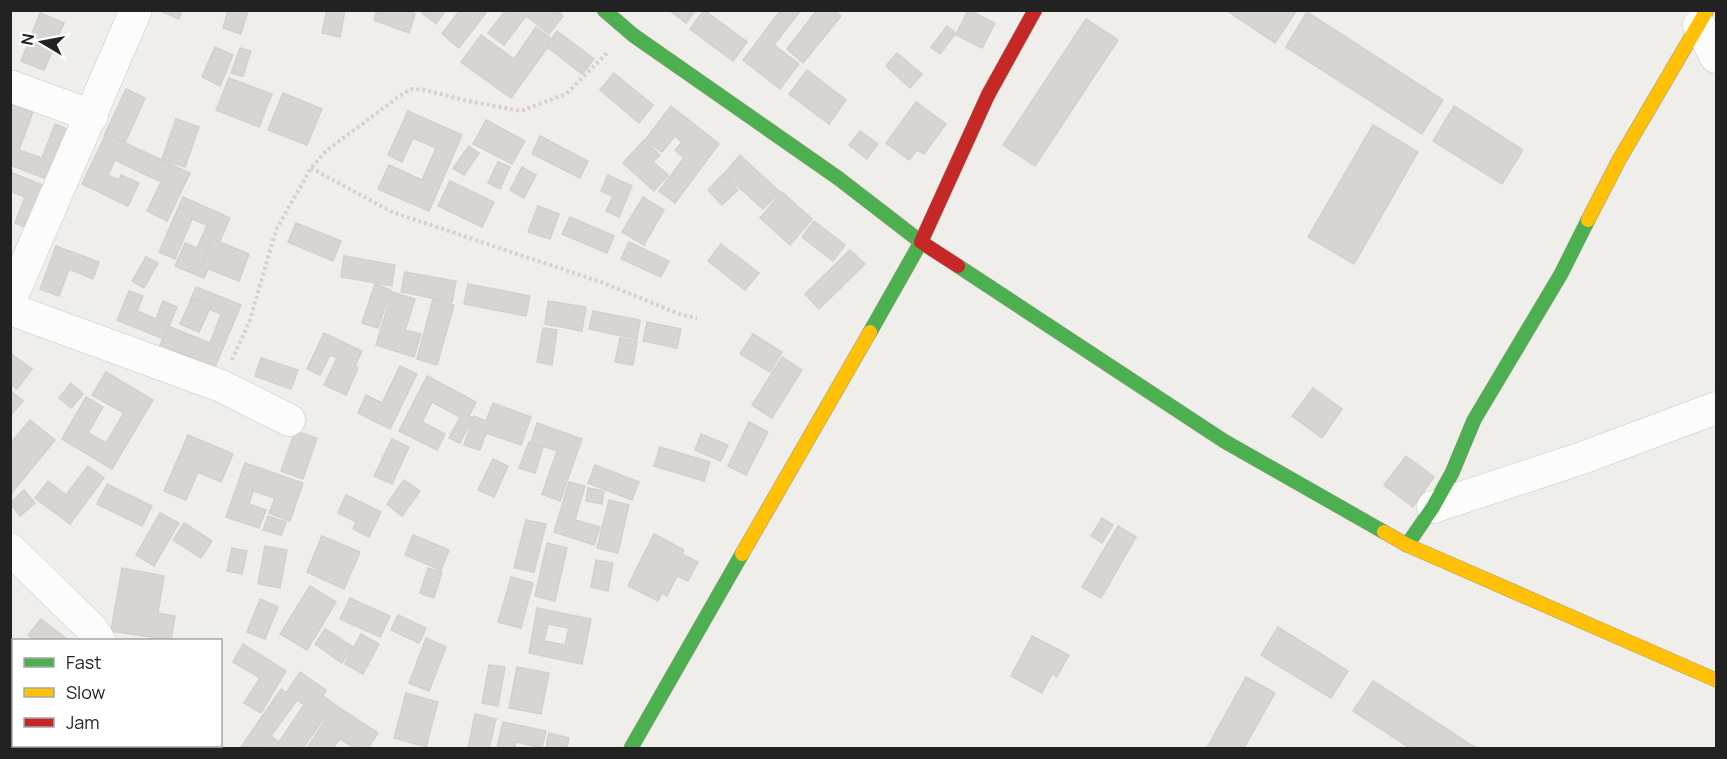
<svg xmlns="http://www.w3.org/2000/svg" width="1727" height="759" viewBox="0 0 1727 759" font-family="Manrope,sans-serif">
<style>
.building{fill:#d7d4d2;stroke:#d3d0cc;stroke-width:1.5;fill-rule:evenodd}
.lines{fill:none;stroke-linecap:round;stroke-linejoin:round}
.street-casing{stroke:#c9c8c7;stroke-width:33}
.fast-casing{stroke:#999a82;stroke-width:15}
.slow-casing{stroke:#999a82;stroke-width:15}
.jam-casing{stroke:#999a82;stroke-width:15}
.path{stroke:#dccecd;stroke-width:4;stroke-dasharray:3 3;stroke-linecap:butt}
.street{stroke:#fdfcfc;stroke-width:32}
.fast{stroke:#4caf50;stroke-width:14}
.slow{stroke:#ffc107;stroke-width:14}
.jam{stroke:#c62828;stroke-width:14}
</style>
<rect width="100%" height="100%" fill="#f0eeeb"/>
<!-- building -->
<g class="building">
<path d="M159,10H182L179,19Z"/>
<path d="M228,10H248L241,34L223,28Z"/>
<path d="M327,10H345L340,37L322,33Z"/>
<path d="M377,10H406L415,14L409,33L374,20Z"/>
<path d="M423,10H446L436,24L422,13Z"/>
<path d="M460,10H488L459,48L442,34Z"/>
<path d="M506,10H557L563,16L549,34L526,16L504,45L488,33Z"/>
<path d="M669,10H696L686,23Z"/>
<path d="M704,10L747,42L733,61L690,29Z"/>
<path d="M781,10H801L774,45L799,64L780,89L743,60Z"/>
<path d="M817,10H834L841,16L803,63L787,49Z"/>
<path d="M968,10L995,23L982,48L956,35Z"/>
<path d="M1226,10H1297L1275,43Z"/>
<path d="M1307,12L1443,100L1422,134L1286,47Z"/>
<path d="M40,13L64,23L44,70L21,61Z"/>
<path d="M1086,19L1118,40L1035,166L1003,145Z"/>
<path d="M947,26L956,33L940,54L931,47Z"/>
<path d="M536,27L553,40L511,98L461,62L481,35L514,59Z"/>
<path d="M557,31L594,59L582,74L546,46Z"/>
<path d="M215,47L233,55L220,86L202,77Z"/>
<path d="M240,48L251,51L243,76L231,73Z"/>
<path d="M897,53L922,74L910,88L886,66Z"/>
<path d="M807,70L846,100L829,124L789,94Z"/>
<path d="M614,73L653,105L639,123L600,90Z"/>
<path d="M229,78L272,94L259,127L216,110Z"/>
<path d="M126,89L145,98L124,145L104,136Z"/>
<path d="M283,93L322,109L307,145L268,130Z"/>
<path d="M916,102L946,124L924,154L917,150L909,160L886,143Z"/>
<path d="M10,103L33,112L19,150L42,158L55,124L76,133L57,183L10,165Z"/>
<path d="M671,106L719,144L675,203L659,191L684,158L675,150L682,142L675,136L662,152L645,140Z"/>
<path d="M1454,106L1523,150L1502,184L1433,141Z"/>
<path d="M408,111L462,135L429,211L378,189L389,165L422,180L436,148L413,138L402,162L388,155Z"/>
<path d="M176,119L199,127L185,167L162,159Z"/>
<path d="M486,120L525,141L512,164L473,144Z"/>
<path d="M1373,125L1418,152L1354,264L1308,237Z"/>
<path d="M860,131L878,144L867,159L849,145Z"/>
<path d="M106,134L190,173L167,221L147,211L161,182L115,160L108,175L119,180L121,175L139,183L128,206L82,184Z"/>
<path d="M540,136L588,161L580,178L532,154Z"/>
<path d="M644,140L660,155L653,162L668,175L654,191L623,163Z"/>
<path d="M469,146L479,153L464,175L453,168Z"/>
<path d="M740,155L780,192L763,209L724,174Z"/>
<path d="M498,162L510,167L500,189L488,183Z"/>
<path d="M522,167L536,175L524,198L510,190Z"/>
<path d="M10,172L52,189L35,231L15,223L25,197L10,191Z"/>
<path d="M723,174L738,190L722,205L708,190Z"/>
<path d="M608,175L632,186L619,217L606,211L613,196L601,191Z"/>
<path d="M450,181L494,202L482,227L438,206Z"/>
<path d="M782,192L812,219L790,245L760,218Z"/>
<path d="M183,197L230,218L204,278L175,266L185,243L197,248L207,225L192,219L175,259L159,252Z"/>
<path d="M643,197L664,210L644,245L622,232Z"/>
<path d="M538,206L559,214L550,239L528,232Z"/>
<path d="M570,217L614,236L607,253L562,234Z"/>
<path d="M814,221L845,245L833,261L802,237Z"/>
<path d="M296,223L341,241L333,261L288,242Z"/>
<path d="M212,239L249,254L239,281L201,266Z"/>
<path d="M629,242L669,261L661,277L621,259Z"/>
<path d="M721,244L759,273L745,290L708,261Z"/>
<path d="M56,246L99,262L93,279L69,269L59,296L40,289Z"/>
<path d="M850,250L865,264L819,309L805,294Z"/>
<path d="M344,256L395,265L392,286L341,277Z"/>
<path d="M146,257L158,263L144,288L132,281Z"/>
<path d="M405,272L456,281L452,302L401,292Z"/>
<path d="M375,284L391,290L378,328L362,323Z"/>
<path d="M468,284L530,296L526,316L464,304Z"/>
<path d="M196,287L241,305L215,367L160,345L168,326L210,343L221,314L190,301Z"/>
<path d="M129,291L143,296L137,311L156,319L163,301L177,307L164,339L117,320Z"/>
<path d="M392,292L415,299L405,330L421,334L414,357L376,345Z"/>
<path d="M192,298L211,306L199,332L180,324Z"/>
<path d="M433,299L454,305L437,365L417,359Z"/>
<path d="M548,301L586,307L582,331L545,324Z"/>
<path d="M593,311L640,320L637,339L589,329Z"/>
<path d="M647,322L681,329L677,348L643,341Z"/>
<path d="M543,328L557,330L552,365L537,362Z"/>
<path d="M324,333L362,351L355,366L358,368L346,395L324,385L337,358L330,355L320,375L307,369Z"/>
<path d="M753,334L782,352L770,372L740,354Z"/>
<path d="M620,338L637,341L633,365L615,362Z"/>
<path d="M10,353L32,369L17,389L10,384Z"/>
<path d="M782,357L802,370L772,418L752,405Z"/>
<path d="M261,358L298,370L291,389L255,376Z"/>
<path d="M400,366L417,374L390,429L358,413L366,395L382,403Z"/>
<path d="M106,372L153,400L112,469L62,439L86,397L103,407L88,433L106,443L124,413L92,395Z"/>
<path d="M427,376L476,402L469,416L473,418L460,443L449,438L460,417L432,402L422,422L445,434L437,450L399,431Z"/>
<path d="M71,383L83,394L71,408L59,398Z"/>
<path d="M1313,388L1342,409L1322,438L1292,416Z"/>
<path d="M10,390L23,401L10,416Z"/>
<path d="M493,403L531,417L521,445L486,433L480,450L464,445L474,416L486,421Z"/>
<path d="M30,420L55,440L10,495V444Z"/>
<path d="M749,422L768,432L746,475L728,466Z"/>
<path d="M537,423L582,439L560,501L542,494L557,451L531,442Z"/>
<path d="M295,431L317,438L303,479L281,471Z"/>
<path d="M701,434L728,445L721,461L695,450Z"/>
<path d="M188,435L233,454L221,482L198,472L186,500L164,491Z"/>
<path d="M392,439L409,447L392,484L374,476Z"/>
<path d="M529,442L543,447L535,473L519,468Z"/>
<path d="M660,447L710,462L704,481L654,466Z"/>
<path d="M1406,456L1434,477L1413,507L1384,485Z"/>
<path d="M493,459L508,466L494,497L478,490Z"/>
<path d="M245,463L303,483L290,521L269,513L275,498L253,491L249,504L266,510L259,528L226,517Z"/>
<path d="M595,465L639,482L632,500L588,483Z"/>
<path d="M88,466L104,478L70,524L35,498L48,481L66,495Z"/>
<path d="M404,480L420,491L402,516L387,504Z"/>
<path d="M569,482L585,486L575,520L600,527L594,545L554,532Z"/>
<path d="M107,484L152,506L142,526L97,504Z"/>
<path d="M588,488L604,491L602,504L586,501Z"/>
<path d="M24,490L35,503L20,516L10,503Z"/>
<path d="M346,495L381,512L369,537L353,529L356,522L338,513Z"/>
<path d="M609,500L629,505L618,553L597,548Z"/>
<path d="M160,513L179,523L154,566L136,555Z"/>
<path d="M268,516L286,522L281,535L263,530Z"/>
<path d="M1102,518L1113,525L1102,543L1091,536Z"/>
<path d="M526,520L546,524L534,572L514,568Z"/>
<path d="M184,523L212,541L201,558L173,540Z"/>
<path d="M1118,526L1136,537L1101,598L1082,587Z"/>
<path d="M654,534L684,550L682,554L698,562L688,581L677,576L667,596L662,593L658,601L628,586Z"/>
<path d="M413,535L449,550L441,570L405,555Z"/>
<path d="M322,536L360,552L344,589L307,572Z"/>
<path d="M547,543L567,548L555,601L535,596Z"/>
<path d="M265,546L287,550L280,588L258,584Z"/>
<path d="M232,548L247,551L242,574L227,571Z"/>
<path d="M596,560L613,563L608,591L591,587Z"/>
<path d="M122,568L164,576L158,613L175,616L171,640L111,631Z"/>
<path d="M428,568L442,572L434,598L420,593Z"/>
<path d="M511,577L533,583L521,628L498,622Z"/>
<path d="M310,586L336,602L307,650L280,634Z"/>
<path d="M350,598L390,616L380,637L340,619Z"/>
<path d="M260,599L278,607L265,639L247,632Z"/>
<path d="M537,608L591,619L582,664L529,653ZM548,624L569,628L565,645L544,641Z"/>
<path d="M398,615L426,628L419,643L391,630Z"/>
<path d="M41,619L68,640H34L28,635Z"/>
<path d="M1278,627L1348,671L1331,698L1261,655Z"/>
<path d="M325,629L353,647L342,663L315,644Z"/>
<path d="M361,634L379,644L363,674L345,664Z"/>
<path d="M1032,636L1069,655L1057,677L1052,674L1042,693L1011,676Z"/>
<path d="M426,638L446,647L429,691L409,683Z"/>
<path d="M243,644L286,671L261,713L244,703L260,678L233,662Z"/>
<path d="M489,665L505,667L498,706L482,703Z"/>
<path d="M517,667L549,673L541,714L509,708Z"/>
<path d="M300,672L326,690L323,696L334,704L303,748L241,747L281,689L286,693ZM297,700L304,705L279,742L271,736Z"/>
<path d="M1246,677L1275,693L1244,748H1207Z"/>
<path d="M1373,681L1476,748H1410L1353,711Z"/>
<path d="M406,693L438,702L426,747L394,738Z"/>
<path d="M335,705L378,733L368,748H355L340,739L333,748H307Z"/>
<path d="M475,714L496,719L489,748H468Z"/>
<path d="M503,722L546,731L542,748L516,742L514,748H497Z"/>
<path d="M549,733L569,738L567,748H546Z"/>
</g>
<g class="lines">
<!-- street casing -->
<g class="street-casing">
<g id="street">
<path d="M1699,25L1716,57"/>
<path d="M10,86L92,116"/>
<path d="M10,301L136,10"/>
<path d="M10,309L221,386L289,420"/>
<path d="M1433,507L1582,458L1716,408"/>
<path d="M10,549L92,629L99,640"/>
<path d="M185,746L188,748"/>
</g>
</g>
<!-- fast casing -->
<g class="fast-casing">
<g id="fast">
<path d="M604,10L633,35L838,178L921,242L870,332"/>
<path d="M958,266L1224,441L1384,532"/>
<path d="M1407,545L1433,507L1452,473L1474,420L1561,274L1588,220"/>
<path d="M631,748L742,554"/>
</g>
</g>
<!-- slow casing -->
<g class="slow-casing">
<g id="slow">
<path d="M1588,220L1619,160L1707,10"/>
<path d="M1384,532L1407,545L1716,680"/>
<path d="M742,554L870,332"/>
</g>
</g>
<!-- jam casing -->
<g class="jam-casing">
<path id="jam" d="M958,266L921,242L988,95L1035,10"/>
</g>
<!-- path -->
<g class="path">
<path d="M311,168L392,212L601,282L682,315L697,318"/>
<path d="M232,360L250,320L276,230L311,168L326,151L401,95L411,89L425,90L468,101L521,111L566,94L608,52"/>
<path d="M61,748V746"/>
</g>
<!-- street -->
<use href="#street" class="street"/>
<!-- fast -->
<use href="#fast" class="fast"/>
<!-- slow -->
<use href="#slow" class="slow"/>
<!-- jam -->
<use href="#jam" class="jam"/>
</g>
<!-- border -->
<rect width="1727" height="759" fill="none" stroke="#222222" stroke-width="24"/>
<!-- legend -->
<rect x="12" y="639" width="210" height="108" fill="#ffffff" stroke="#a7a7a7" stroke-width="1.5"/>
<rect x="24" y="658" width="30" height="9" fill="#4caf50" stroke="#a7a7a7" stroke-width="1.5"/>
<text x="66" y="669" font-size="18" fill="#222222">Fast</text>
<rect x="24" y="688" width="30" height="9" fill="#ffc107" stroke="#a7a7a7" stroke-width="1.5"/>
<text x="66" y="699" font-size="18" fill="#222222">Slow</text>
<rect x="24" y="718" width="30" height="9" fill="#c62828" stroke="#a7a7a7" stroke-width="1.5"/>
<text x="66" y="729" font-size="18" fill="#222222">Jam</text>
<!-- north arrow -->
<g transform="translate(42 42) rotate(280)" stroke="#ffffff" stroke-width="4.5" paint-order="stroke">
<path d="M0-4.5L10 22L0 15L-10 22Z" fill="#222222"/>
<text y="-9" font-size="16" font-weight="bold" text-anchor="middle" fill="#222222">N</text>
</g>
</svg>
